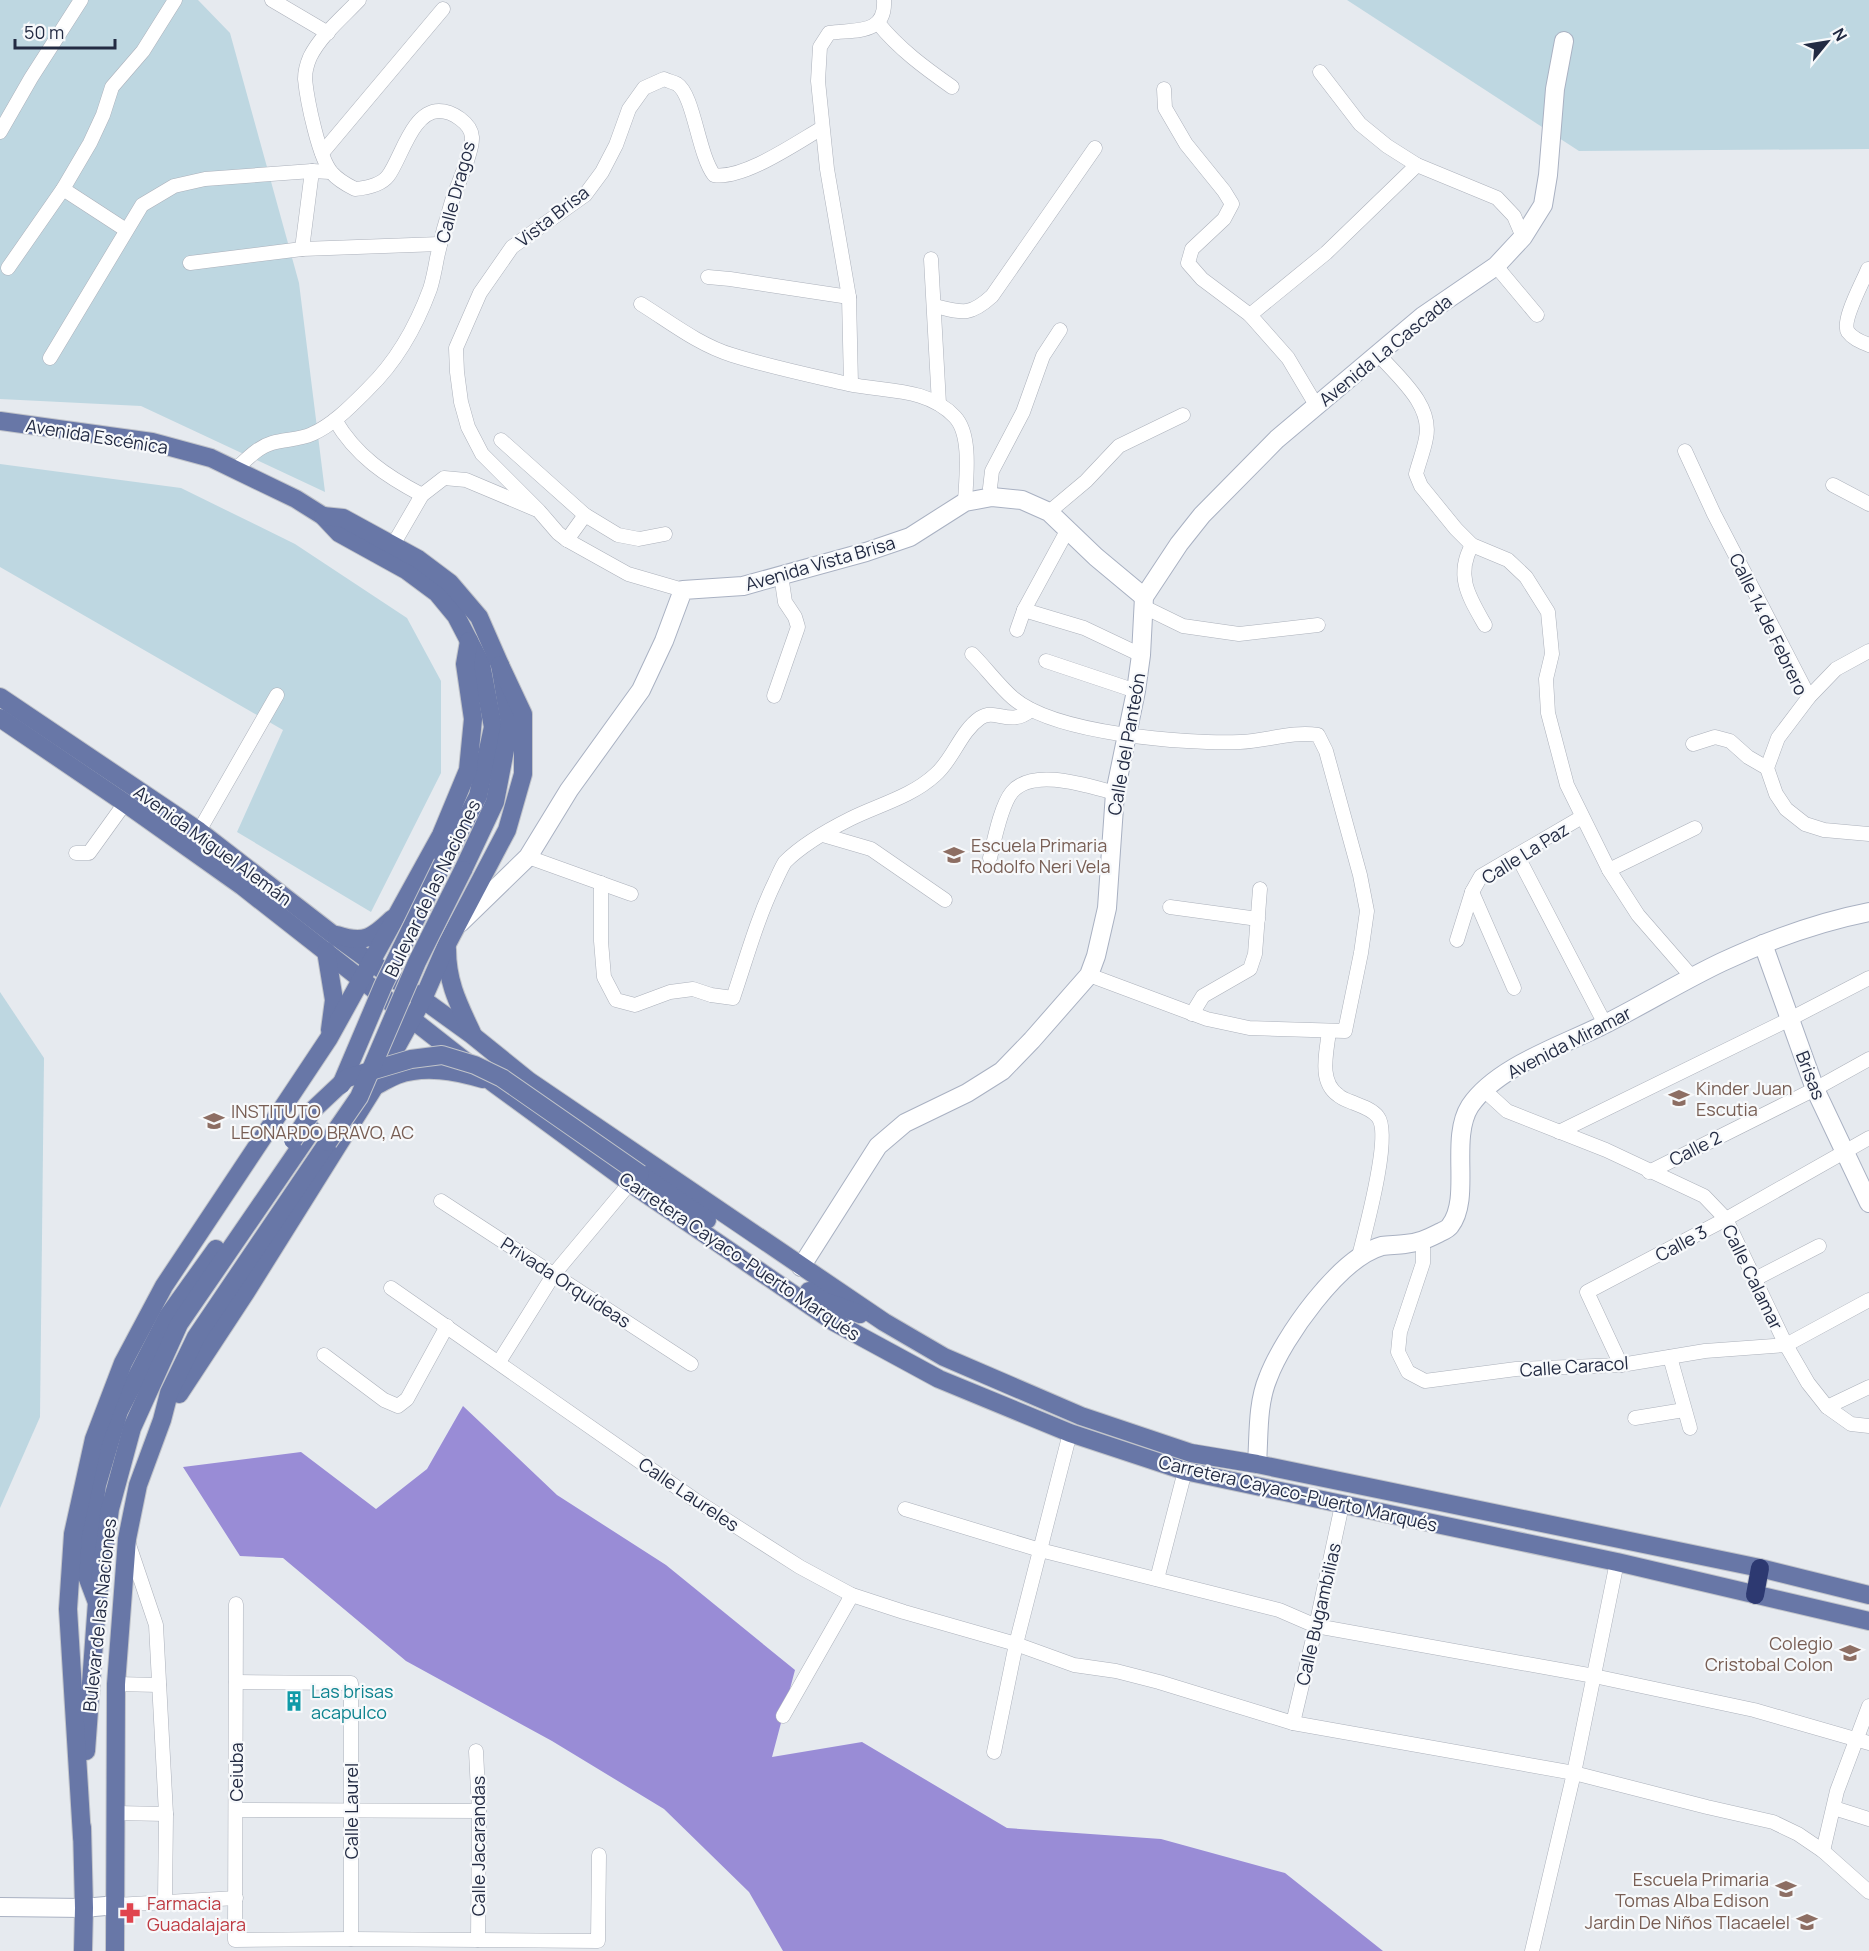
<svg xmlns="http://www.w3.org/2000/svg" width="1869" height="1951" viewBox="0 0 1869 1951" font-family="Manrope,sans-serif">
<style>
.green{fill:#bed7e1}
.water{fill:#998cd6}
.lines{fill:none;stroke-linecap:round;stroke-linejoin:round}
.street-casing{stroke:#acb1bb;stroke-width:15}
.secondary-casing{stroke:#a9b1c2;stroke-width:20}
.primary-casing{stroke:#c1c4ca;stroke-width:20}
.highway-casing{stroke:#c1c4ca;stroke-width:20}
.street{stroke:#fff;stroke-width:14}
.secondary{stroke:#fff;stroke-width:18}
.primary{stroke:#6877a7;stroke-width:18}
.highway{stroke:#2d3971;stroke-width:18}
.primary-bridge-casing{stroke:#c1c4ca;stroke-width:20;stroke-linecap:butt}
.primary-bridge{stroke:#6877a7;stroke-width:18}
.labels{text-anchor:middle;dominant-baseline:central;stroke-width:4.5;stroke-linejoin:round;paint-order:stroke}
.street-label{font-size:18px;fill:#232b43;stroke:#f7f9fb}
.education-label{font-size:18px;fill:#785e54;stroke:#f7f9fb;text-anchor:start}
.culture-label{font-size:18px;fill:#0d838f;stroke:#f7f9fb;text-anchor:start}
.health-label{font-size:18px;fill:#be3a42;stroke:#f7f9fb;text-anchor:start}
</style>
<rect width="100%" height="100%" fill="#e6eaef"/>
<!-- green -->
<g class="green">
<path d="M0,0H198L230,33L299,283L325,492L141,406L0,399Z"/>
<path d="M1347,0H1869V149L1579,151Z"/>
<path d="M0,464L181,488L295,544L407,618L441,681V773L371,912L237,832L283,730L0,567Z"/>
<path d="M0,992L44,1058L40,1417L0,1508Z"/>
</g>
<!-- water -->
<path class="water" d="M463,1406L557,1495L666,1565L795,1670L772,1757L862,1742L1007,1828L1161,1839L1285,1873L1383,1951H783L749,1892L664,1809L552,1741L406,1661L283,1558L240,1556L183,1467L301,1452L376,1509L427,1469Z"/>
<g class="lines">
<!-- street casing -->
<g class="street-casing">
<g id="street">
<path d="M272,0L328,33"/>
<path d="M878,23C899,49 925,68 952,87"/>
<path d="M1320,72L1360,124L1387,146L1417,165L1497,198L1514,216L1523,237"/>
<path d="M1164,89L1165,108L1186,144L1224,191L1232,204L1224,219L1192,249L1188,263L1202,279L1250,315L1288,358L1316,405"/>
<path d="M0,132L31,78L81,0"/>
<path d="M322,153L443,9"/>
<path d="M63,189L126,230"/>
<path d="M302,249L312,171"/>
<path d="M931,259L939,404"/>
<path d="M190,263L302,249L440,244"/>
<path d="M1496,266L1537,315"/>
<path d="M8,268L63,189L90,143L103,115L112,87L143,51L175,0"/>
<path d="M1868,269C1863,282 1841,321 1848,332C1853,339 1862,342 1869,345"/>
<path d="M708,277L730,279L849,297"/>
<path d="M641,304C670,322 699,345 732,355C770,367 809,375 848,384C885,392 927,387 955,417C972,435 966,479 965,502"/>
<path d="M935,306C963,313 970,316 992,296L1095,148"/>
<path d="M1250,315L1326,253L1417,165"/>
<path d="M1379,355C1398,377 1433,405 1426,438C1424,450 1419,462 1416,474L1421,486L1456,529L1472,545L1508,560L1526,577L1548,612L1552,654L1546,679L1548,713L1567,785L1609,870L1638,915L1692,977"/>
<path d="M50,358L142,205L174,186L205,179L312,171L330,172"/>
<path d="M851,384L849,297L827,169L818,81L820,47L829,33C854,29 886,36 884,0"/>
<path d="M335,420C356,456 386,476 422,495"/>
<path d="M501,440L585,515L618,535L639,539L665,534"/>
<path d="M1685,451L1714,514L1809,697"/>
<path d="M236,469C247,459 258,447 272,443C286,439 299,440 312,434C333,425 352,405 368,389C397,361 416,327 430,289C433,280 435,269 437,258C441,239 446,220 452,201C457,186 473,151 472,137C471,123 452,111 439,111C412,111 401,159 388,176C381,185 366,188 355,189C347,185 338,180 332,173C319,159 307,100 305,79C305,71 307,64 310,57C321,35 343,17 359,0"/>
<path d="M1833,485L1869,504"/>
<path d="M992,497L990,488L992,471L1023,412L1043,356L1060,330"/>
<path d="M1049,512L1086,481L1119,446L1183,415"/>
<path d="M567,540L585,515"/>
<path d="M1472,545C1455,576 1469,597 1485,625"/>
<path d="M395,547L397,538L422,495L444,478L466,480L535,509"/>
<path d="M683,590L628,574L567,540L558,533L539,511L482,454L468,427L461,402L457,372L456,348L480,293L512,247L585,195L602,172L616,145L629,109L644,88L664,79C668,81 673,82 677,84C694,95 698,154 714,175C743,180 796,143 822,128"/>
<path d="M1144,607L1183,626L1239,634L1318,625"/>
<path d="M1024,610L1084,628L1141,655"/>
<path d="M1017,630L1024,610L1068,529"/>
<path d="M1869,651L1836,669L1809,697L1778,738L1767,768L1776,794L1786,809L1805,824L1824,830L1869,834"/>
<path d="M972,654C986,668 998,685 1013,698C1055,734 1185,744 1240,742C1266,741 1292,731 1318,735L1326,751L1360,875L1367,911L1361,953L1345,1031L1249,1028L1207,1019L1089,975"/>
<path d="M1046,661L1136,691"/>
<path d="M774,696L798,627L795,617L785,602L781,575"/>
<path d="M1693,744L1715,737L1730,741L1748,757L1767,768"/>
<path d="M199,831L277,695"/>
<path d="M823,835L871,849L945,900"/>
<path d="M76,853H89L125,803"/>
<path d="M1517,855L1605,1024"/>
<path d="M528,857L631,894"/>
<path d="M990,858C994,841 1001,805 1012,792C1033,767 1088,786 1115,793"/>
<path d="M1609,870L1695,828"/>
<path d="M601,883V941L604,977L616,1000L635,1005L670,992L693,989L711,995L733,998C746,960 757,919 775,882C778,876 781,868 785,862C802,845 828,830 850,819C878,805 911,797 935,775C953,760 960,732 980,718C996,707 1009,728 1031,710"/>
<path d="M1472,892L1514,988"/>
<path d="M1170,907L1258,919"/>
<path d="M1457,940L1472,892L1481,876L1582,817"/>
<path d="M1192,1014L1203,996L1250,969L1255,954L1260,889"/>
<path d="M1329,1031C1327,1051 1318,1081 1338,1095C1342,1099 1349,1101 1354,1103C1362,1106 1373,1110 1378,1117C1392,1135 1365,1232 1359,1256"/>
<path d="M1484,1090L1507,1111L1606,1150L1704,1196L1726,1219L1786,1345L1808,1383L1827,1407L1851,1424L1869,1426"/>
<path d="M1559,1132L1790,1019L1869,978"/>
<path d="M1649,1172L1815,1089L1869,1059"/>
<path d="M441,1201L691,1364"/>
<path d="M1423,1241V1263L1400,1332L1398,1352L1408,1372L1425,1381L1516,1369L1621,1365L1705,1351L1786,1345L1869,1300"/>
<path d="M1755,1279L1819,1246"/>
<path d="M391,1288L695,1500L800,1567L852,1595L904,1612L1016,1644L1074,1665L1116,1671L1159,1682L1293,1723L1574,1773L1707,1807L1773,1822L1798,1834L1823,1851L1869,1892"/>
<path d="M324,1355L384,1400L398,1406L407,1399L447,1326"/>
<path d="M1670,1357L1690,1428"/>
<path d="M499,1362L554,1274L630,1183"/>
<path d="M1621,1365L1587,1292L1726,1219L1869,1138"/>
<path d="M1827,1407L1869,1387"/>
<path d="M1635,1418L1684,1410"/>
<path d="M905,1509L1040,1550L1279,1610L1316,1626L1594,1676L1754,1710L1869,1743"/>
<path d="M129,1545L156,1625L166,1814L165,1901"/>
<path d="M1157,1579L1185,1471"/>
<path d="M236,1604L235,1940L351,1939L598,1941L599,1855"/>
<path d="M236,1682L351,1683V1939"/>
<path d="M116,1684L159,1685"/>
<path d="M783,1716L852,1595"/>
<path d="M1293,1723L1316,1626L1342,1505"/>
<path d="M476,1751L479,1811L478,1940"/>
<path d="M994,1752L1016,1644L1070,1433"/>
<path d="M1834,1808L1869,1819"/>
<path d="M236,1810L479,1811"/>
<path d="M115,1813L166,1814"/>
<path d="M1823,1851L1837,1791L1869,1706"/>
<path d="M116,1905L236,1898"/>
<path d="M1532,1951L1574,1773L1617,1562"/>
</g>
</g>
<!-- secondary casing -->
<g class="secondary-casing">
<g id="secondary">
<path d="M460,923L528,857L569,790L641,690L664,641L683,590L743,586L866,552L910,537L965,502L992,497L1022,500L1049,512L1096,557L1144,597"/>
<path d="M1763,944L1815,1089L1869,1203"/>
<path d="M801,1267L878,1146L905,1123L967,1093L1002,1071L1032,1040L1089,975L1096,956L1107,908L1115,793L1136,691L1141,655L1144,597L1179,544L1202,515L1277,439L1423,316L1496,266L1523,237L1543,205L1548,175L1555,89L1564,41"/>
<path d="M1257,1464C1259,1436 1257,1404 1268,1378C1283,1338 1339,1258 1382,1246C1389,1245 1397,1245 1405,1244C1418,1243 1427,1239 1439,1233C1443,1231 1448,1229 1450,1226C1472,1198 1449,1139 1470,1106C1497,1066 1564,1045 1605,1024C1645,1004 1682,981 1722,962C1769,940 1818,922 1869,912"/>
<path d="M0,1907L84,1908L116,1905"/>
</g>
</g>
<!-- primary casing -->
<g class="primary-casing">
<g id="primary">
<path d="M0,421L152,442L211,458L296,499L323,516L339,533L406,570L437,593L456,616L481,664L493,727L478,796L443,863"/>
<path d="M323,516L343,518L418,559L450,583L479,617L500,665L510,724L495,802L463,870"/>
<path d="M0,697L199,831L331,933L472,1035L529,1081L884,1322L944,1357L1081,1416L1191,1453L1257,1464L1760,1568L1869,1595"/>
<path d="M0,718L125,803L242,886L492,1082L630,1183L834,1322L939,1379L1070,1433L1185,1471L1617,1562L1869,1621"/>
<path d="M337,935C364,944 372,938 392,919"/>
<path d="M447,949C447,982 458,1003 472,1033"/>
<path d="M326,951L334,1000L330,1030"/>
<path d="M375,1086C382,1083 389,1078 397,1075C425,1065 455,1071 483,1079"/>
<path d="M640,1174L707,1220"/>
<path d="M809,1291L824,1301L860,1314"/>
<path d="M179,1394L246,1292L375,1086L423,999L447,944L507,830L523,774V714L500,665"/>
<path d="M96,1600L85,1571L97,1485L119,1411L168,1316L216,1249"/>
<path d="M86,1751L97,1602L110,1509L132,1428L179,1324L312,1130"/>
<path d="M82,1827L84,1908L83,1951"/>
<path d="M82,1837L68,1609L73,1534L94,1439L123,1363L164,1286L329,1038L441,835L468,770L473,719L465,664L469,641"/>
<path d="M115,1951L116,1684L127,1539L138,1485L162,1420L169,1393L196,1337L328,1142"/>
</g>
</g>
<!-- highway casing -->
<g class="highway-casing">
<path id="highway" d="M1755,1595L1760,1568"/>
</g>
<!-- street -->
<use href="#street" class="street"/>
<!-- secondary -->
<use href="#secondary" class="secondary"/>
<!-- primary -->
<use href="#primary" class="primary"/>
<!-- highway -->
<use href="#highway" class="highway"/>
<!-- primary-bridge casing -->
<g class="primary-bridge-casing">
<g id="primary-bridge">
<path d="M341,1085L383,986L443,863"/>
<path d="M293,1140L314,1109L347,1078L411,1059L442,1055L475,1065L502,1078L640,1174"/>
<path d="M328,1142L359,1097L417,962L463,870"/>
</g>
</g>
<!-- primary-bridge -->
<use href="#primary-bridge" class="primary-bridge"/>
</g>
<!-- icons -->
<defs>
<g id="school-bare" transform="scale(1.62)"><path d="M0-5L7-2L0 1L-7-2ZM-4 1L0 2.5L4 1V4Q0 6-4 4Z" fill="#8d6e63" stroke="#f7f9fb" stroke-width="2.5" paint-order="stroke"/></g>
<g id="building-bare" transform="scale(1.62)"><path d="M-4-6H4V6H1V3H-1V6H-4ZM-2.5-4.3h1.7v1.8h-1.7ZM.8-4.3h1.7v1.8H.8ZM-2.5-1h1.7V.8h-1.7ZM.8-1h1.7V.8H.8Z" fill="#0f9aa8" stroke="#f7f9fb" stroke-width="2.5" paint-order="stroke"/></g>
<g id="pharmacy-bare" transform="scale(1.62)"><path d="M-2-6h4v4h4v4h-4v4h-4v-4h-4v-4h4Z" fill="#e0444e" stroke="#f7f9fb" stroke-width="2.5" paint-order="stroke"/></g>
</defs>
<g fill-rule="evenodd">
<use href="#school-bare" x="954" y="855"/>
<use href="#school-bare" x="1679" y="1098"/>
<use href="#school-bare" x="214" y="1121"/>
<use href="#school-bare" x="1850" y="1653"/>
<use href="#building-bare" x="294" y="1701"/>
<use href="#school-bare" x="1786" y="1889"/>
<use href="#pharmacy-bare" x="130" y="1913"/>
<use href="#school-bare" x="1807" y="1922"/>
</g>
<g class="labels">
<!-- street labels -->
<g class="street-label">
<text transform="translate(455 192) rotate(-75)">Calle Dragos</text>
<text transform="translate(552 216) rotate(-38)">Vista Brisa</text>
<text transform="translate(1385 350) rotate(-39)">Avenida La Cascada</text>
<text transform="translate(97 436) rotate(9)">Avenida Escénica</text>
<text transform="translate(820 563) rotate(-16)">Avenida Vista Brisa</text>
<text transform="translate(1769 624) rotate(64)">Calle 14 de Febrero</text>
<text transform="translate(1126 744) rotate(-80)">Calle del Panteón</text>
<text transform="translate(213 845) rotate(36)">Avenida Miguel Alemán</text>
<text transform="translate(1525 853) rotate(-32)">Calle La Paz</text>
<text transform="translate(432 888) rotate(-64)">Bulevar de las Naciones</text>
<text transform="translate(1569 1042) rotate(-27)">Avenida Miramar</text>
<text transform="translate(1811 1075) rotate(69)">Brisas</text>
<text transform="translate(1695 1148) rotate(-27)">Calle 2</text>
<text transform="translate(1681 1243) rotate(-28)">Calle 3</text>
<text transform="translate(740 1256) rotate(34)">Carretera Cayaco-Puerto Marqués</text>
<text transform="translate(1753 1277) rotate(64)">Calle Calamar</text>
<text transform="translate(566 1282) rotate(33)">Privada Orquídeas</text>
<text transform="translate(1574 1366) rotate(-4)">Calle Caracol</text>
<text transform="translate(1298 1493) rotate(13)">Carretera Cayaco-Puerto Marqués</text>
<text transform="translate(689 1494) rotate(34)">Calle Laureles</text>
<text transform="translate(1318 1614) rotate(-77)">Calle Bugambilias</text>
<text transform="translate(99 1615) rotate(-84)">Bulevar de las Naciones</text>
<text transform="translate(236 1772) rotate(-90)">Ceiuba</text>
<text transform="translate(351 1811) rotate(-90)">Calle Laurel</text>
<text transform="translate(478 1846) rotate(-90)">Calle Jacarandas</text>
</g>
<!-- education labels -->
<g class="education-label">
<text x="971" y="845">Escuela Primaria<tspan x="971" dy="21">Rodolfo Neri Vela</tspan></text>
<text x="1696" y="1088">Kinder Juan<tspan x="1696" dy="21">Escutia</tspan></text>
<text x="231" y="1111">INSTITUTO<tspan x="231" dy="21">LEONARDO BRAVO, AC</tspan></text>
<text x="1833" y="1643" text-anchor="end">Colegio<tspan x="1833" dy="21">Cristobal Colon</tspan></text>
<text x="1769" y="1879" text-anchor="end">Escuela Primaria<tspan x="1769" dy="21">Tomas Alba Edison</tspan></text>
<text x="1790" y="1922" text-anchor="end">Jardin De Niños Tlacaelel</text>
</g>
<!-- culture labels -->
<g class="culture-label">
<text x="311" y="1691">Las brisas<tspan x="311" dy="21">acapulco</tspan></text>
</g>
<!-- health labels -->
<g class="health-label">
<text x="147" y="1903">Farmacia<tspan x="147" dy="21">Guadalajara</tspan></text>
</g>
</g>
<!-- north arrow -->
<g transform="translate(1827 42) rotate(60)" stroke="#f7f9fb" stroke-width="4.5" paint-order="stroke">
<path d="M0-4.5L10 22L0 15L-10 22Z" fill="#232b43"/>
<text y="-9" font-size="16" font-weight="bold" text-anchor="middle" fill="#232b43">N</text>
</g>
<!-- scale -->
<path d="M15 39v9h100v-9" fill="none" stroke="#232b43" stroke-width="3"/>
<text x="24" y="39" font-size="18" fill="#232b43" stroke="#f7f9fb" stroke-width="4.5" paint-order="stroke">50 m</text>
</svg>
